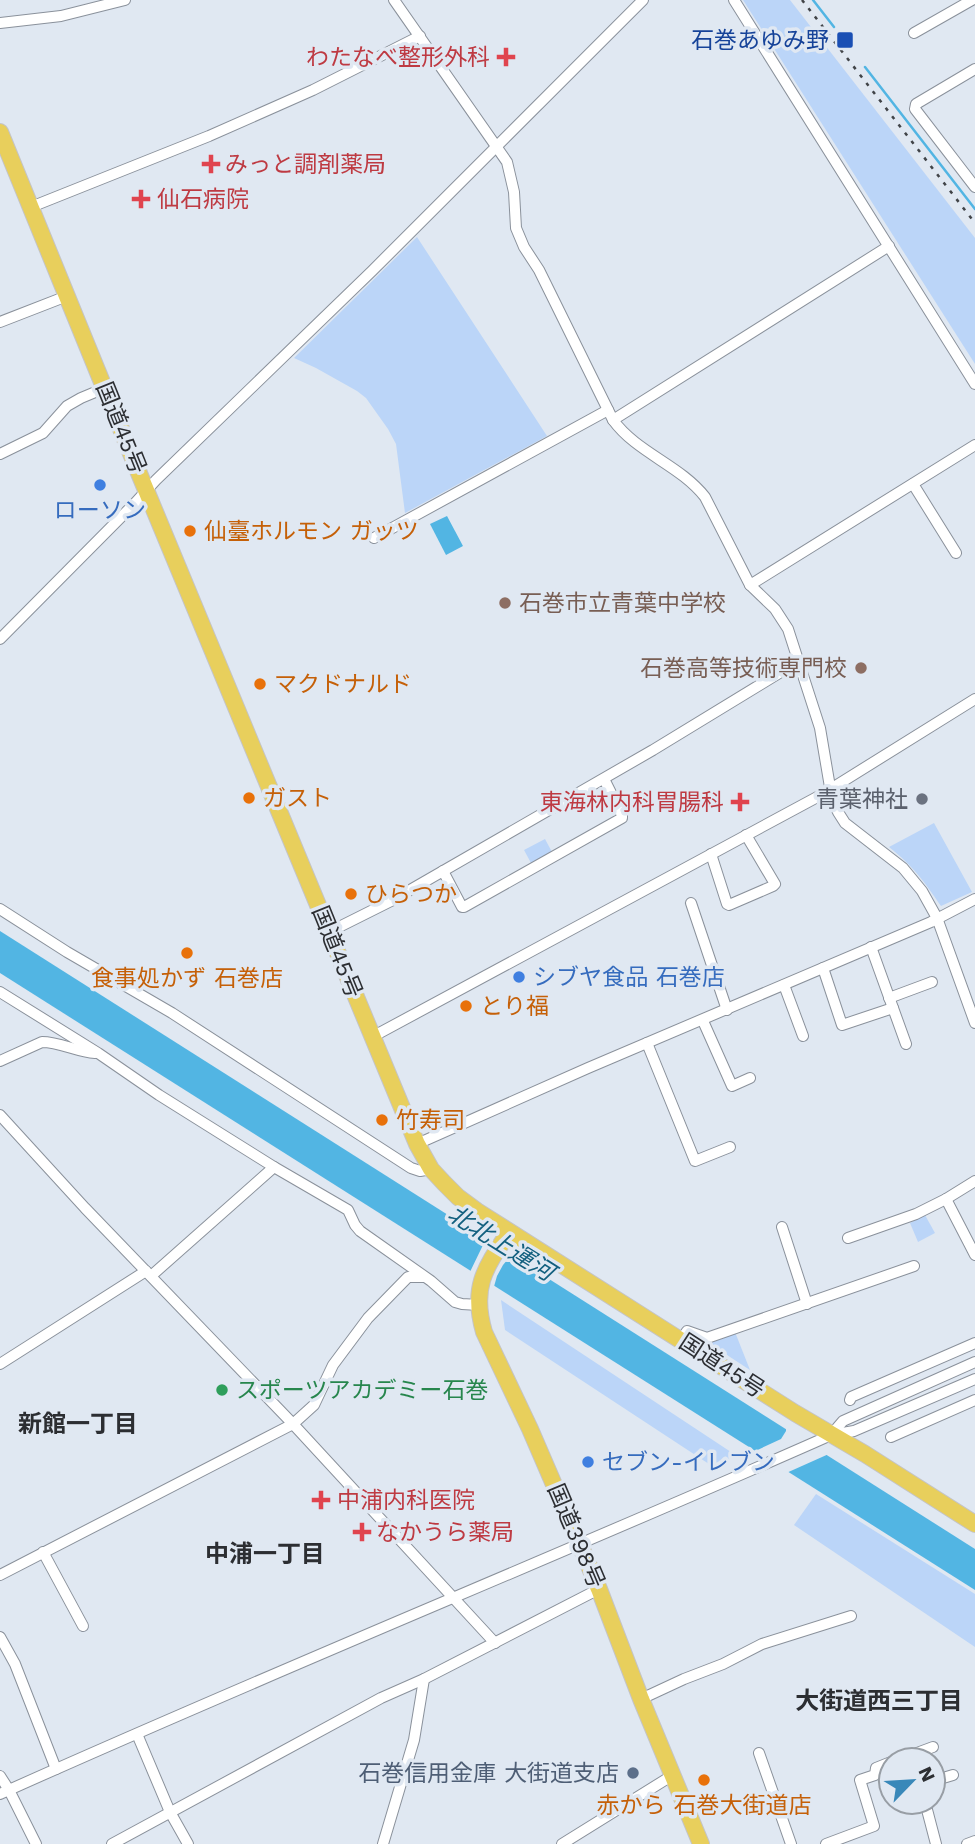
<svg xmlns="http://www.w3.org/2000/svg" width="975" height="1844" viewBox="0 0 975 1844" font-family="'Work Sans','Noto Sans JP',sans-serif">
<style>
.green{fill:#bbd5f8}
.water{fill:#52b5e3}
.pier{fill:#e0e8f2}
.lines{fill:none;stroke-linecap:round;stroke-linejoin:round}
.stream{stroke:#52b5e3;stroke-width:2.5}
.minor-casing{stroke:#8a919b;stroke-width:12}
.highway-casing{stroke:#c4c4c6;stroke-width:18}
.minor{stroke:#fff;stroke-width:10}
.highway{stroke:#e8cf5c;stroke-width:16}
.rail{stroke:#414448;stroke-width:2.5;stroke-dasharray:3.5 7;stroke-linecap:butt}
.transit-dot{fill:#1a4fb4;stroke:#e0e8f2;stroke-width:2.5}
.health-dot{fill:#e0444e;stroke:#e0e8f2;stroke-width:2.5}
.shop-dot{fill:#3f7fe0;stroke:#e0e8f2;stroke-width:2.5}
.food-dot{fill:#e8710a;stroke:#e0e8f2;stroke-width:2.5}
.education-dot{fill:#8d6e63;stroke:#e0e8f2;stroke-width:2.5}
.worship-dot{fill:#6b7280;stroke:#e0e8f2;stroke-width:2.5}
.leisure-dot{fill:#2e9e5b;stroke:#e0e8f2;stroke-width:2.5}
.service-dot{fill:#5c6f8a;stroke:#e0e8f2;stroke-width:2.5}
.labels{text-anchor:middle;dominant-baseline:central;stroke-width:7;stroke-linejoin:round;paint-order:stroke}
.transit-label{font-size:23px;fill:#164399;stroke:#e0e8f2;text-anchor:end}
.health-label{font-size:23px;fill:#be3a42;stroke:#e0e8f2;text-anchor:start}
.street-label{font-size:23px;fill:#2c2e32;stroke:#e0e8f2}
.shop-label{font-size:23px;fill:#366cbe;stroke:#e0e8f2;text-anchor:start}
.food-label{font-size:23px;fill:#c56008;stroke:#e0e8f2;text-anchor:start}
.education-label{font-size:23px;fill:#785e54;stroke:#e0e8f2;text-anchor:start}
.worship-label{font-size:23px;fill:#5b616d;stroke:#e0e8f2;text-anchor:end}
.leisure-label{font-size:23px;fill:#27864d;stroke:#e0e8f2;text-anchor:start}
.service-label{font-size:23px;fill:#4e5e75;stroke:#e0e8f2;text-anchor:end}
.water-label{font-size:24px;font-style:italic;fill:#13607f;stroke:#e0e8f2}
.neighbourhood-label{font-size:24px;font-weight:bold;fill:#2c2e32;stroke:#e0e8f2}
</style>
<rect width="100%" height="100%" fill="#e0e8f2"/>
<!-- green -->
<g class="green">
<path d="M743,0H790L975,238V364Z"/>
<path d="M417,237L547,436L405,513L396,444L388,429L366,398L357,391L316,368L294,358Z"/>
<path d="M934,823L972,892L941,906C924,881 913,866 889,847Z"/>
<path d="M545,839L552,852L531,863L524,850Z"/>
<path d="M925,1215L935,1233L918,1242L910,1223Z"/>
<path d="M501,1300L737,1456L712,1466L505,1330Z"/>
<path d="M735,1332L750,1370L707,1342Z"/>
<path d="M816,1494L975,1594V1647L794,1525Z"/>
</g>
<!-- water -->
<g class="water">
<path d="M447,516L463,546L446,555L430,524Z"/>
<path d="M0,931L975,1549V1590L0,973Z"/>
</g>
<!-- pier -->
<g class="pier">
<path d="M483,1233L518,1255L508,1259L503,1265L497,1276L493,1290L469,1274L483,1245Z"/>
<path d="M786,1425L831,1453L784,1474L751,1453L781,1439L786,1431Z"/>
</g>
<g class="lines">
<!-- stream -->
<g class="stream">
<path d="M813,0L834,27"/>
<path d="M865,67L975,209"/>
</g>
<!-- minor casing -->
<g class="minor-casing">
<g id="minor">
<path d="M394,0L507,162L514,192L516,228L524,247L539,270L613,420C637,453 680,465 705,497L750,585L775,609L788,629L820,728L832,799L838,812L845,823L903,868L922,891L937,918L975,1023"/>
<path d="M734,0L975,384"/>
<path d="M0,23L61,16L125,0"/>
<path d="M914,33L972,0"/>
<path d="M975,69L916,104L915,109L975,187"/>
<path d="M31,207L209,136L313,90L420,36"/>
<path d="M0,322L67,296"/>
<path d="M613,420L889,246"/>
<path d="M0,454L43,433L67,406L81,398L105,388"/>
<path d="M913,484L956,553"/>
<path d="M374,538L608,410"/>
<path d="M750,585L975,445"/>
<path d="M0,639L135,503L156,480L372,271L643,0"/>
<path d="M711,854L727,904L729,905L773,886L775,884L746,835"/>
<path d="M443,871L462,907H464L622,818V815L604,779"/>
<path d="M691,903L727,1010"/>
<path d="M0,909L67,952L172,1013L411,1168L420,1171L431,1169"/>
<path d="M329,932L391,901L653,750L799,661"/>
<path d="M871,947L906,1044"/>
<path d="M823,968L842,1025L893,1008"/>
<path d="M784,985L803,1036"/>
<path d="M0,992L98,1053L159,1095L274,1167L348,1210L355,1225L360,1231L431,1281L455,1302L462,1304L479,1305"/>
<path d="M889,998L932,982"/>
<path d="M703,1021L732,1086L750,1078"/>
<path d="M372,1037L821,795L975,699"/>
<path d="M647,1043L695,1161L730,1147"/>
<path d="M0,1061L42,1042C60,1042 77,1052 95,1053"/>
<path d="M0,1115L85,1208L293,1424L495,1643"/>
<path d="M417,1144L588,1068L931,922L975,899"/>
<path d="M946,1199L975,1255"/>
<path d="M782,1227L807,1304"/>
<path d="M848,1238L916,1214L946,1199L975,1181"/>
<path d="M151,1276L274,1167"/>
<path d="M681,1340L687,1331L707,1338L914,1266"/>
<path d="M0,1364L146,1271"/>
<path d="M850,1400L851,1397L975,1343"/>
<path d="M831,1435L843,1421L975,1362"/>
<path d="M891,1437L975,1400"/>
<path d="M43,1552L83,1626"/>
<path d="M0,1575L293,1424L314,1405L333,1365L368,1318L408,1277H424"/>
<path d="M0,1637L15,1664L56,1769"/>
<path d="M641,1699L684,1679L723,1664L762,1644L851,1616"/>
<path d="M137,1734L170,1812L188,1844"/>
<path d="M759,1753L791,1844"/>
<path d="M898,1760L933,1747"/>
<path d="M0,1776L9,1790L36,1844"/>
<path d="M933,1781L953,1775"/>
<path d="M0,1794C269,1673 543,1562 813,1443L831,1435L854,1431L975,1379"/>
<path d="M925,1802L936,1844"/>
<path d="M112,1844L381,1698L424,1679L599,1589"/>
<path d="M383,1844L414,1740L424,1679"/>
<path d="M562,1844L673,1775"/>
<path d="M826,1844L874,1826L860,1780L875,1775L876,1768L891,1762"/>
<path d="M967,1844L975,1841"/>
</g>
</g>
<!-- highway casing -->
<g class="highway-casing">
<g id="highway">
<path d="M0,132L141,478L417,1144L431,1169L444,1183L458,1197L477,1211L795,1413L865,1454L975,1524"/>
<path d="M509,1232C485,1268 471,1287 484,1332L530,1429L599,1589L641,1699L701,1844"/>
</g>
</g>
<!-- minor -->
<use href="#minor" class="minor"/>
<!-- highway -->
<use href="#highway" class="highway"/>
<!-- rail -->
<path class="rail" d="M802,0L975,223"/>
</g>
<!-- markers -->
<rect class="transit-dot" x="836" y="31" width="18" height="18" rx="3.5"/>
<g class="health-dot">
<path d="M502.5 46.5h7v7h7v7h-7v7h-7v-7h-7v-7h7z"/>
<path d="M207.5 153.5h7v7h7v7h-7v7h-7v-7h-7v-7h7z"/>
<path d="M137.5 188.5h7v7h7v7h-7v7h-7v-7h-7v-7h7z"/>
<path d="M736.5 791.5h7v7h7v7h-7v7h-7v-7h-7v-7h7z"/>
<path d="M317.5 1489.5h7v7h7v7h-7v7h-7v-7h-7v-7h7z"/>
<path d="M358.5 1521.5h7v7h7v7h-7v7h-7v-7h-7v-7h7z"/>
</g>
<g class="shop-dot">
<circle cx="100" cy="485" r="7"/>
<circle cx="519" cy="977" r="7"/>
<circle cx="588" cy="1462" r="7"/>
</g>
<g class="food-dot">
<circle cx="190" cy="531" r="7"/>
<circle cx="260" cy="684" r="7"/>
<circle cx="249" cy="798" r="7"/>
<circle cx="351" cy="894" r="7"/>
<circle cx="187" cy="953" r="7"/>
<circle cx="466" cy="1006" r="7"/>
<circle cx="382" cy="1120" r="7"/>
<circle cx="704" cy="1780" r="7"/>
</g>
<g class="education-dot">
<circle cx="505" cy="603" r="7"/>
<circle cx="861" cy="668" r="7"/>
</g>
<circle class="worship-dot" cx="922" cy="799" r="7"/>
<circle class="leisure-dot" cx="222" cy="1390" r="7"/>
<circle class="service-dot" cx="633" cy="1773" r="7"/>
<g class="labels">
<!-- transit labels -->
<g class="transit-label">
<text x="829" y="40">石巻あゆみ野</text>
</g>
<!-- health labels -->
<g class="health-label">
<text x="490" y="57" text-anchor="end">わたなべ整形外科</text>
<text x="225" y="164">みっと調剤薬局</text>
<text x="157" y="199">仙石病院</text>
<text x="724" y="802" text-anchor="end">東海林内科胃腸科</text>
<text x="337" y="1500">中浦内科医院</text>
<text x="376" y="1532">なかうら薬局</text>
</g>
<!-- street labels -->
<g class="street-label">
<text transform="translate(121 428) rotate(68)">国道45号</text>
<text transform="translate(337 952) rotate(68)">国道45号</text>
<text transform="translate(722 1366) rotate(33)">国道45号</text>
<text transform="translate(576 1536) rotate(67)">国道398号</text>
</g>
<!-- shop labels -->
<g class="shop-label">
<text x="100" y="510" text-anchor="middle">ローソン</text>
<text x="533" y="977">シブヤ食品 石巻店</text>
<text x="602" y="1462">セブン-イレブン</text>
</g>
<!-- food labels -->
<g class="food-label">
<text x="204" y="531">仙臺ホルモン ガッツ</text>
<text x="274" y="684">マクドナルド</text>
<text x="263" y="798">ガスト</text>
<text x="365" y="894">ひらつか</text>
<text x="187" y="978" text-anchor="middle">食事処かず 石巻店</text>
<text x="480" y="1006">とり福</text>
<text x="396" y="1120">竹寿司</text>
<text x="704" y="1805" text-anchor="middle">赤から 石巻大街道店</text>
</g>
<!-- education labels -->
<g class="education-label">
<text x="519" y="603">石巻市立青葉中学校</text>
<text x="847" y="668" text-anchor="end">石巻高等技術専門校</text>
</g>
<!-- worship labels -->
<g class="worship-label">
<text x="908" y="799">青葉神社</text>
</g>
<!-- leisure labels -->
<g class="leisure-label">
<text x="236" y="1390">スポーツアカデミー石巻</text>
</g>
<!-- service labels -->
<g class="service-label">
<text x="619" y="1773">石巻信用金庫 大街道支店</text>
</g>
<!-- water labels -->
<g class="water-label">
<text transform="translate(501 1243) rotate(32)">北北上運河</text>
</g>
<!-- neighbourhood labels -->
<g class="neighbourhood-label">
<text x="78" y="1424">新館一丁目</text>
<text x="265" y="1554">中浦一丁目</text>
<text x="879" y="1701">大街道西三丁目</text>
</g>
</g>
<!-- north arrow -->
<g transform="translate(912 1781) rotate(65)"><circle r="33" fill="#e0e8f2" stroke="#989ea5" stroke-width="2"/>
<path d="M0-5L12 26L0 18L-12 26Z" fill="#3988b9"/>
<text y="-10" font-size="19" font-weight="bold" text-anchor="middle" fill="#2c2e32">N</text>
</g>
</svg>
